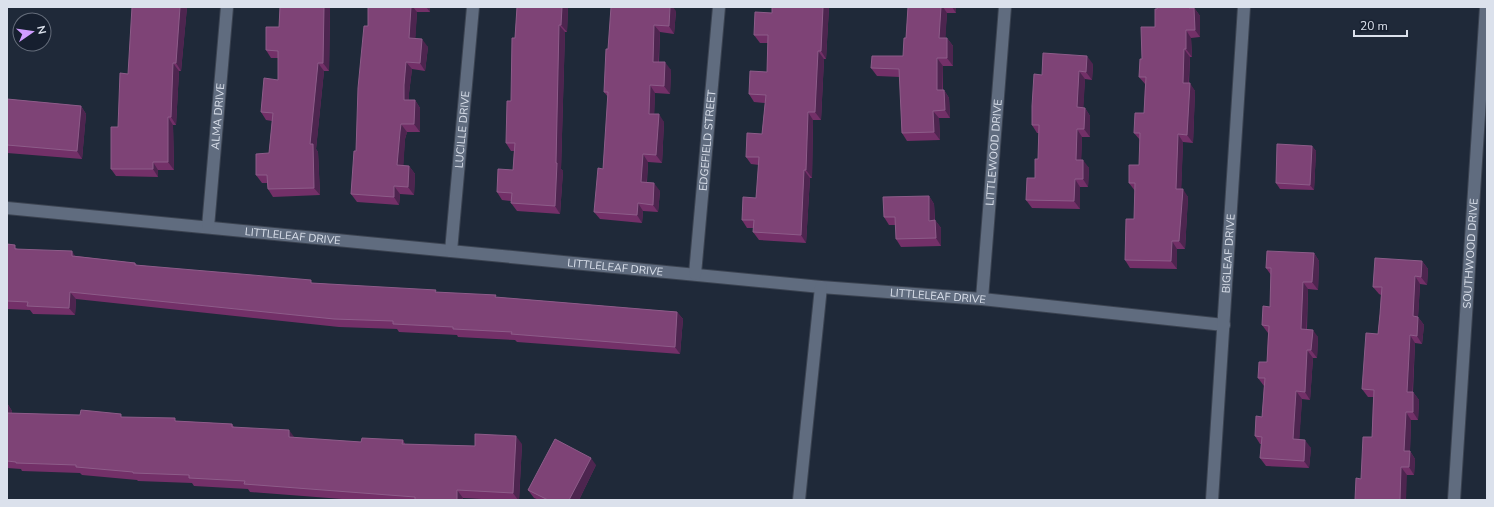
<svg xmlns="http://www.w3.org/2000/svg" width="1494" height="507" viewBox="0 0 1494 507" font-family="'Nunito Sans',sans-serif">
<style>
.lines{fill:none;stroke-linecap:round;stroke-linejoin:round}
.minor-casing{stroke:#3b4351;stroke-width:14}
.minor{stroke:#606c7f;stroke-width:12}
.wall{fill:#733068}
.shaded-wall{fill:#4d254f}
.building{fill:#7e4376;stroke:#8d5c89}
.labels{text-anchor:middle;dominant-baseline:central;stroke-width:3.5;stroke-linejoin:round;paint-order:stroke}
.street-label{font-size:11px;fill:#dbe1ec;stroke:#161f2f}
</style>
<rect width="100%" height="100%" fill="#1f2939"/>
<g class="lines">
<!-- minor casing -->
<g class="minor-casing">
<g id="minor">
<path id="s1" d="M7,208L821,287L982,299L1224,325"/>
<path id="s2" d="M208,227L227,7"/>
<path id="s3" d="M451,251L473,7"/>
<path id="s4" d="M695,274L719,7"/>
<path id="s5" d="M982,299L1005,7"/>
<path d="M799,500L821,287"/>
<path id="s6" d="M1212,500L1244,7"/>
<path id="s7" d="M1454,500L1486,7"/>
</g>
</g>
<!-- minor -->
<use href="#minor" class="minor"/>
</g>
<!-- wall -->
<g class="wall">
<path d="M187,7L181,71H179L176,125H173L174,170H158V177L116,176L111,169L128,74Z"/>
<path d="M276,7H330L329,71H324L316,149L318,152L320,195L273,197L268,189L267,183H262L256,175L269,153L272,121L266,120L261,112L278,80V58H271L266,50L279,27L280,7Z"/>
<path d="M368,7H430V12H417L415,39L428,47L425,71L412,69L409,93V100H415L420,108V132H407L405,139L403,166H409L415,174L414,195L400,194L399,205L357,202L351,194L356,151L368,26Z"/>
<path d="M517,7H568L567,32H565L561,169L563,171L560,214L517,211L511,203V201L502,200L497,192L513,170L514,151H511L506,143L511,101Z"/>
<path d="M829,7L826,59H824L821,120H813L812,178H810L806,243L759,240L753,232L754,228H747L742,220L756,198L759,165L751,164L746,157L762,134L765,103L754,102L749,94L767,72L768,43H760L754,35Z"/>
<path d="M908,7H956V13H947L945,38H947L953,46V66H943V90H944L949,98L950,118H939L940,140L907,141L902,133L900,77L877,76L871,68L903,56L906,38Z"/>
<path d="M1195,9L1200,16V37L1191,38L1192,57H1190L1189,83L1195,91L1193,143L1183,142L1181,189L1188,197L1185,249H1177V269L1130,268L1125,260L1134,219L1135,191L1129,183L1139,165L1140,140L1134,133L1144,113L1145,84L1139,77L1142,59L1155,27Z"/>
<path d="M676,11L674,34L660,32L659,62L671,70L670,94L655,93L654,114L664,122L662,163L648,162L647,182L660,191L658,212L643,211L642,223L600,219L594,212L603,169L608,97L604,92L608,49Z"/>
<path d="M1093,64L1092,80L1085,79L1083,108H1085L1090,116V137H1082L1081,160L1089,168L1088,187H1080V209L1032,208L1026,200L1035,178L1038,159L1039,133H1037L1032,125L1042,75Z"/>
<path d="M7,99L81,106L86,114L82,159L7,153Z"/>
<path d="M1312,146L1316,151L1314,190L1280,189L1276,183Z"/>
<path d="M929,196L934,204L935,220L941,228V246L901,247L896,239V225H889L884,217Z"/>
<path d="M7,244L18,249L76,256L135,263L137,265L314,283L437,292L556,302L677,312L683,319L680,354L517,342L515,340L458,337L457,335L399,332L397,329L339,327L76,299L75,315L33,314L30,310L7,309Z"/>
<path d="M1314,253L1319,261L1318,290L1308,289L1307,329L1318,337L1317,358H1313L1310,400L1302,399L1299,439L1311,448L1309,468L1266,466L1260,458L1261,444H1260L1255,436L1262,417L1264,386L1258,378L1267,362L1268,333L1262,325L1270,307L1271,275L1266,268Z"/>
<path d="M1422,261L1428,269L1427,285L1420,284L1418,317L1424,325L1422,344L1415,343L1413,392L1419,400L1418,420H1411L1410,451L1415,459L1414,475H1407L1361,479L1372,437L1373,397H1368L1362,389L1378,334L1380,314L1381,295L1379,294L1373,287Z"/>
<path d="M7,403L12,411V413L123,417L178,421L232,424L234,427L294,438L361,442L403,440L405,444L475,446L522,444L519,500H500L463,498L462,500H355L250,492L248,489L194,486L192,483L138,481L137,480L82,475L80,473L22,471L21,469L7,468Z"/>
<path d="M596,465L579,500H539L534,498L528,490Z"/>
</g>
<!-- shaded-wall -->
<g class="shaded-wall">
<path d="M180,7H187L181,71L176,63Z"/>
<path d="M324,7H330L329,71L323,63Z"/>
<path d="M411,7H413L417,12L415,46L409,38Z"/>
<path d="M426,7H430V12Z"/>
<path d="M562,7H568L567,32L561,25Z"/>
<path d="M670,7H673L676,11L674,34L669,26Z"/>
<path d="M823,7H829L826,59L821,51Z"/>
<path d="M941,7H943L947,13L945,46L939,38Z"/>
<path d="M952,7H956V13Z"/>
<path d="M1189,7H1195V9L1200,16V37L1195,30Z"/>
<path d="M559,25L565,32L561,169L563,171L560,214L555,206Z"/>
<path d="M654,25L660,32L658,70L653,62Z"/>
<path d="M1186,30L1191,38L1192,57L1186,49Z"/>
<path d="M947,38L953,46V66L947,58Z"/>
<path d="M422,39L428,47L425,71L420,63Z"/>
<path d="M1184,49L1190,57L1188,91L1183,83Z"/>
<path d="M818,51L824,59L821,120L815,112Z"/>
<path d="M1087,56L1093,64L1092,80L1086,72Z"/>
<path d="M937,58L943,66L942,98L937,90Z"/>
<path d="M406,62L412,69L409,93V108L404,100V85Z"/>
<path d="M665,62L671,70L670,94L664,86Z"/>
<path d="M173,63L179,71L176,125L171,117Z"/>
<path d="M318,63L324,71L316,149L318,152L320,195L314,188L310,144Z"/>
<path d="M1079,71L1085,79L1083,115L1077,107Z"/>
<path d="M1190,83L1195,91L1193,143L1187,135Z"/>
<path d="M650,85L655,93L654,122L649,114Z"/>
<path d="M944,90L949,98L950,118L945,110Z"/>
<path d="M415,100L420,108V132L414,124Z"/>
<path d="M81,106L86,114L82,159L77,151Z"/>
<path d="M1085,108L1090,116V137L1084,129Z"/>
<path d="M933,111L939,118L940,140L934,132Z"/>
<path d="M808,112L813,120L812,178L806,170Z"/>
<path d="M659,114L664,122L662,163L656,155Z"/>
<path d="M168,117L173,125L174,170L168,162Z"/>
<path d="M401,124L407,132L405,139L403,173L397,165L400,132Z"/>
<path d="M1077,129L1082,137L1081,168L1076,160Z"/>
<path d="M1178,134L1183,142L1181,197L1176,189Z"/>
<path d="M1312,146L1316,151L1314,190L1310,185Z"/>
<path d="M643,154L648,162L646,190L641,182Z"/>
<path d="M1083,160L1089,168L1088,187L1083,179Z"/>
<path d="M153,162L158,170V177L153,169Z"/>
<path d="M409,166L415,174L414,195L408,187Z"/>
<path d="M804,170L810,178L806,243L801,235Z"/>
<path d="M1075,179L1080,187V209L1074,201Z"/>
<path d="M654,183L660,191L658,212L653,205Z"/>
<path d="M394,186L400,194L399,205L394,197Z"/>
<path d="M1183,189L1188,197L1185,249L1179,241Z"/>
<path d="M929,196L934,204L935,228L929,221Z"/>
<path d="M638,203L643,211L642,223L637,215Z"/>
<path d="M935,220L941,228V246L936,238Z"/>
<path d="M1172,241L1177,249V269L1171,261Z"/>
<path d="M72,251L77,259L72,256Z"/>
<path d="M1314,253L1319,261L1318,290L1312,282Z"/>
<path d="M1422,261L1428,269L1427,285L1421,277Z"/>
<path d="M1415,276L1420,284L1418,317L1424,325L1422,344L1417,336L1413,316Z"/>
<path d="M1303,282L1308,289L1306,337L1301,329Z"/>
<path d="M70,292L76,299L75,315L69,308Z"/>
<path d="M677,312L683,319L680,354L675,347Z"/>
<path d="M1313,330L1318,337L1317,358L1311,350Z"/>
<path d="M1410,335L1415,343L1412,400L1407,392Z"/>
<path d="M1307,350L1313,358L1310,400L1305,392Z"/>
<path d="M1296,391L1302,399L1299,447L1293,439Z"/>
<path d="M1413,392L1419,400L1418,420L1413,412Z"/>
<path d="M7,403L12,411L11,421L7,414Z"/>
<path d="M1406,412L1411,420L1410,451L1415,459L1414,475L1409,467L1404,451Z"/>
<path d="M289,430L295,438L289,437Z"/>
<path d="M516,436L522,444L519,500H518L513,493Z"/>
<path d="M1305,440L1311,448L1309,468L1304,461Z"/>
<path d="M591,458L596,465L579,500H569Z"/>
<path d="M1401,467L1407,475L1406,500H1400Z"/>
<path d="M457,490L463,498L462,500H457Z"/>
</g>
<!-- building -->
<g class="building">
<path d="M132,7H180L176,63H173L171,117H168V162H153V169H111V127H118L120,73L128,74Z"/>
<path d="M280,7H324L323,63H318L310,144H313L314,188L268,189L267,175H256V154L269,153L273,113L261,112L264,78L278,80V51L266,50V27H279Z"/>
<path d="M368,7H411L409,38L422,39L420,63L406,62L404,85V100H415L414,124H401L400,132L397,165L409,166L408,187L394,186V197L351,194L354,151H356L358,88L364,26H368Z"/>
<path d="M517,7H562L561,25H559L556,163H557L555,206L511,203L512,193L497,192L498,169L513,170L515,143H506L507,101H511L512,38H515Z"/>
<path d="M611,7H670L669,26L654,25L653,62H665L664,86L650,85L649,114H659L656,155L643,154L641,182L654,183L653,205L638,203L637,215L594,212L598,168L603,169L608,92H604L606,49H608Z"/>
<path d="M772,7H823L821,51H818L815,112H808L806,170H804L801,235L753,232L754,220H742L743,197L756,198L759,157H746L747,133L762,134L766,95L749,94L750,71L767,72L768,35H754L755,12L772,13Z"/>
<path d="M908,7H941L939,38H947V58H937V90H944L945,110L933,111L934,132L902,133L899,69L871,68L872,56H903L904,38H906Z"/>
<path d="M1157,7H1189V8H1194L1195,30H1186V49H1184L1183,83H1190L1187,135L1178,134L1176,189H1183L1179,241H1172L1171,261L1125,260L1126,219H1134L1135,183H1129V165H1139L1140,133H1134L1135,113H1144L1146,77H1139L1140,59H1142L1141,27H1155V9H1157Z"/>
<path d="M1043,53L1087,56L1086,72L1079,71L1077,107L1085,108L1084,129H1077L1076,160H1083V179H1075L1074,201L1026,200L1027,178H1035V159H1038L1039,125H1032V106L1034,74L1042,75Z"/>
<path d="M7,99L81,106L77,151L7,145Z"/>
<path d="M1277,144L1312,146L1310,185L1276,183Z"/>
<path d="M929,196V221L935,220L936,238L896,239L895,217H884L883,197Z"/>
<path d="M7,244L15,245V249L72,251V256L135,263V265L311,280V283L436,290L435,292L496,295L495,297L556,302L677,312L675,347L511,334L512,332L453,329V327L393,324V321L334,319L70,292L69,308L27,306L28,302L7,301Z"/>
<path d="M1267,251L1314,253L1312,282H1303L1301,329L1313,330L1311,350H1307L1305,392L1296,391L1293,439L1305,440L1304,461L1260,458L1262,437L1255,436L1256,416L1262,417L1265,378H1258L1259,362H1267L1269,326L1262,325L1263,306L1270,307L1271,268H1266Z"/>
<path d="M1375,258L1422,261L1421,277L1415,276L1413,316L1418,317L1417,336L1410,335L1407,392H1413V412H1406L1404,451H1410L1409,467H1401L1400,500H1355L1356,478L1361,479L1363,437H1372L1374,390L1362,389L1366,333L1378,334L1380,314L1382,287H1373Z"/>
<path d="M81,410L121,414V417L175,418V421L232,424V427L289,430V437L361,442L362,438L403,440L402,444L475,446V434L516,436L513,493L457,490V500H415V497L244,484L245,481L189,478V475L133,473V472L76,467V465L16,463V462L7,461V413L80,415Z"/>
<path d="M555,439L591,458L569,500H548L528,490Z"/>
</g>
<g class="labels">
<!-- street labels -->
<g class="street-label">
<text stroke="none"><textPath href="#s2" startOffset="111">ALMA DRIVE</textPath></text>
<text stroke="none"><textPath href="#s3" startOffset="122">LUCILLE DRIVE</textPath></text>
<text stroke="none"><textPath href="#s4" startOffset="134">EDGEFIELD STREET</textPath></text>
<text stroke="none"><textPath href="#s5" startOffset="147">LITTLEWOOD DRIVE</textPath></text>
<text stroke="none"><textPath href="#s1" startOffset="287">LITTLELEAF DRIVE</textPath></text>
<text stroke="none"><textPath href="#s6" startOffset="247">BIGLEAF DRIVE</textPath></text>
<text stroke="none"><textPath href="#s7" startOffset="247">SOUTHWOOD DRIVE</textPath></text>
<text stroke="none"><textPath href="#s1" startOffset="611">LITTLELEAF DRIVE</textPath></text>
<text stroke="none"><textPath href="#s1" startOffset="935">LITTLELEAF DRIVE</textPath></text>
</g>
</g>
<!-- border -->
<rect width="1494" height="507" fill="none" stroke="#dbe1ec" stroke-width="16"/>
<!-- north arrow -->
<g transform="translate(32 32) rotate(77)"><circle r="19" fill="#161f2f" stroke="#656d7b"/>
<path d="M0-3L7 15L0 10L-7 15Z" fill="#d09dff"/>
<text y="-6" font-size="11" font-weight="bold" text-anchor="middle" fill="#dbe1ec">N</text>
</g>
<!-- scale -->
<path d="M1354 30v6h53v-6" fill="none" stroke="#dbe1ec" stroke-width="2"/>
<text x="1360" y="30" font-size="12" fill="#dbe1ec" stroke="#161f2f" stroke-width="3" paint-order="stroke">20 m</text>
</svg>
